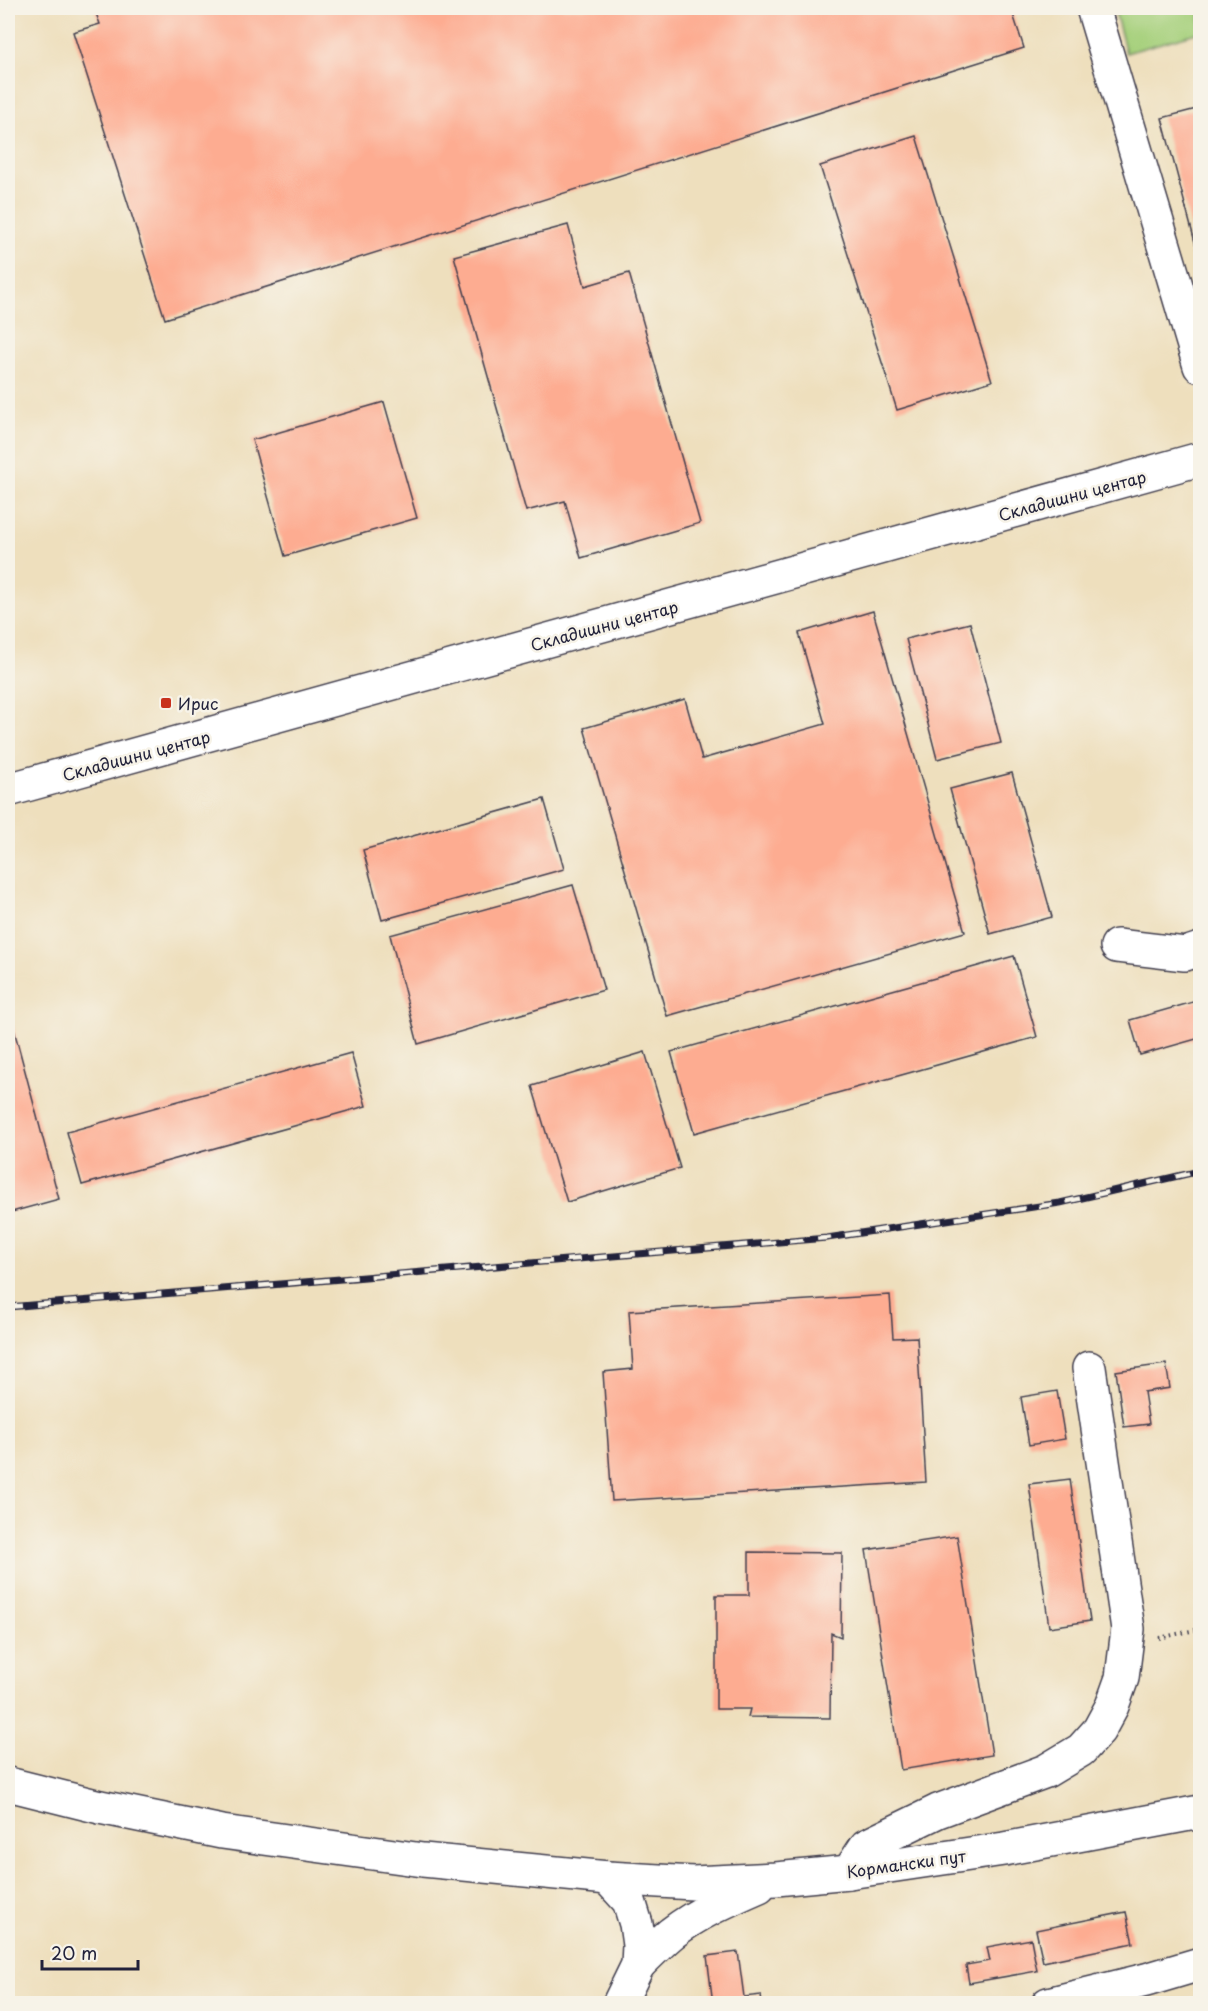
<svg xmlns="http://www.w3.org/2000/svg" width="1208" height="2011" viewBox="0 0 1208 2011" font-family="'Playpen Sans',sans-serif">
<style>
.green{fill:#a6d07c;stroke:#64795c;stroke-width:1.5}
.building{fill:#fdac91}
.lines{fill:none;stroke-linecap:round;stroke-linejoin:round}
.minor-casing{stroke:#413e4e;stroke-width:36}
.path{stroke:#413e4e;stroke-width:4;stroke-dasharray:1.5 4.5;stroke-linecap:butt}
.minor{stroke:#fff;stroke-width:33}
.rail-casing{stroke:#22223b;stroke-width:7}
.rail{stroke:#f7f3e8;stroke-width:4.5;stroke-dasharray:14;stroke-linecap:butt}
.poi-dot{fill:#c8321e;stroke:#f7f3e8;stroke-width:2}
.labels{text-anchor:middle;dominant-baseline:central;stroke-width:5;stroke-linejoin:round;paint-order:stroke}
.street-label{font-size:16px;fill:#22223b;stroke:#f7f3e8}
.poi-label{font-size:16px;fill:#22223b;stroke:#f7f3e8;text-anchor:start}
</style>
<rect width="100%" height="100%" fill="#f7f3e8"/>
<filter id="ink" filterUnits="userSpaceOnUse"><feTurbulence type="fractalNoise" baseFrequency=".0167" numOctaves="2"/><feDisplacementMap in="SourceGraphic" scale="12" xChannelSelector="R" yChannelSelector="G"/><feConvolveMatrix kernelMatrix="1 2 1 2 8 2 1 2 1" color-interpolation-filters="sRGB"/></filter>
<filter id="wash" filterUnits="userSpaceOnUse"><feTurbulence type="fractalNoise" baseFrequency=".008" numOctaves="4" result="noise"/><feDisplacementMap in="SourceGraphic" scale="24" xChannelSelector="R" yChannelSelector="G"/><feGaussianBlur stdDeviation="1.35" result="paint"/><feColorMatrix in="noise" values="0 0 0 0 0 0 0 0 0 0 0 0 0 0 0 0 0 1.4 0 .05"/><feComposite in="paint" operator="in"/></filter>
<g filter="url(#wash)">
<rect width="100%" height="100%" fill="#eedfbd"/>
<!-- green -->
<path class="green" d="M1114,8H1200V32L1126,53Z"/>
<g id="blocks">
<!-- building -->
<g class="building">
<path d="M94,8H1011L1024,48L165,319L73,32L100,24Z"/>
<path d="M1200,108V261L1162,118Z"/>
<path d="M916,136L992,381L897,410L820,166Z"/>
<path d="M568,225L585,286L629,273L700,523L581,558L565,501L526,511L454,256Z"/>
<path d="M384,402L417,518L285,556L252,440Z"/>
<path d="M873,611L965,932L667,1016L584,728L685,699L702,759L825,724L799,633Z"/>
<path d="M970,623L1001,743L937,759L906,639Z"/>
<path d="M1012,773L1052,917L990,934L950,789Z"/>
<path d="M544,799L564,869L382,920L363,850Z"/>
<path d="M573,885L604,990L418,1044L390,935Z"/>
<path d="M1014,956L1037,1037L694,1133L671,1052Z"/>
<path d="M1200,1000V1038L1140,1055L1130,1020Z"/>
<path d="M8,1007L59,1199L8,1213Z"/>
<path d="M645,1052L680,1168L567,1202L532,1086Z"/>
<path d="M351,1053L366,1106L82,1185L67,1132Z"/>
<path d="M890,1295L893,1338L917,1337L926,1482L612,1501L603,1372L633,1369L629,1311Z"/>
<path d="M1166,1364L1170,1388L1144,1392L1149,1424L1124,1427L1116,1371Z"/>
<path d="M1057,1391L1065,1439L1029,1445L1021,1397Z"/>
<path d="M1070,1479L1090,1621L1049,1627L1029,1484Z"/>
<path d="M957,1536L992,1755L901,1770L866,1550Z"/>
<path d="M749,1552L842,1553L841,1637L831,1633L830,1718L748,1717L750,1709H716V1595H749Z"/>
<path d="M1126,1912L1133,1943L1043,1962L1036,1930Z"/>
<path d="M1031,1939L1037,1971L969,1983L966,1965L990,1961L987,1947Z"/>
<path d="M738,1952L744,1997L761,1995L762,2004H713L707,1956Z"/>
</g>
</g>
</g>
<g filter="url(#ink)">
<use href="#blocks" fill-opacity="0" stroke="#413e4e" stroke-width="1.5"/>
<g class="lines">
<!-- minor casing -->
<g class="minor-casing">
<g id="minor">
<path d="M1093,8L1200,366"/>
<path d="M8,790L1200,459"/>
<path d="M1117,946L1185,954L1200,949"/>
<path d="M8,1784L100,1807L222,1832L423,1860L608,1878L693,1883L776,1879L849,1872L1004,1849L1200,1812"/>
<path d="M849,1872L866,1846L938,1811L1046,1771L1081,1750L1099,1730L1112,1706L1122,1678L1128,1629L1089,1368"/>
<path d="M608,1878L629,1901L636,1924L639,1945L638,1965L619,2004"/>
<path d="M638,1965C649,1954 660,1943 672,1933C698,1913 729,1899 759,1886"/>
<path d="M1048,2004L1146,1980L1200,1964"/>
</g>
</g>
<!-- path -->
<path class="path" d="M1159,1638L1200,1629"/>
<!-- minor -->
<use href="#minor" class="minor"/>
<!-- rail casing -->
<g class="rail-casing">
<path id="rail" d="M8,1307L827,1238L1060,1203L1200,1171"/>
</g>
<!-- rail -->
<use href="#rail" class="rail"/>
</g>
</g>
<!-- markers -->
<rect class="poi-dot" x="160" y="697" width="12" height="12" rx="3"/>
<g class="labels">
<!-- street labels -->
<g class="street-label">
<text transform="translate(1072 495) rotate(-15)">Складишни центар</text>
<text transform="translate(604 625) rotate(-15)">Складишни центар</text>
<text transform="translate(136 755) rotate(-15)">Складишни центар</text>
<text transform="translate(906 1863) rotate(-8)">Кормански пут</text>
</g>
<!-- poi labels -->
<g class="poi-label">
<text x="178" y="703">Ирис</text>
</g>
</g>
<!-- margin -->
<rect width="1208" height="2011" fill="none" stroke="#f7f3e8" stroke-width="30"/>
<!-- scale -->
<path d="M42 1960v9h96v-9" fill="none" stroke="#22223b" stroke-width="3"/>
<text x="51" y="1960" font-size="18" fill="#22223b" stroke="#f7f3e8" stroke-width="4.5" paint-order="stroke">20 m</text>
</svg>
